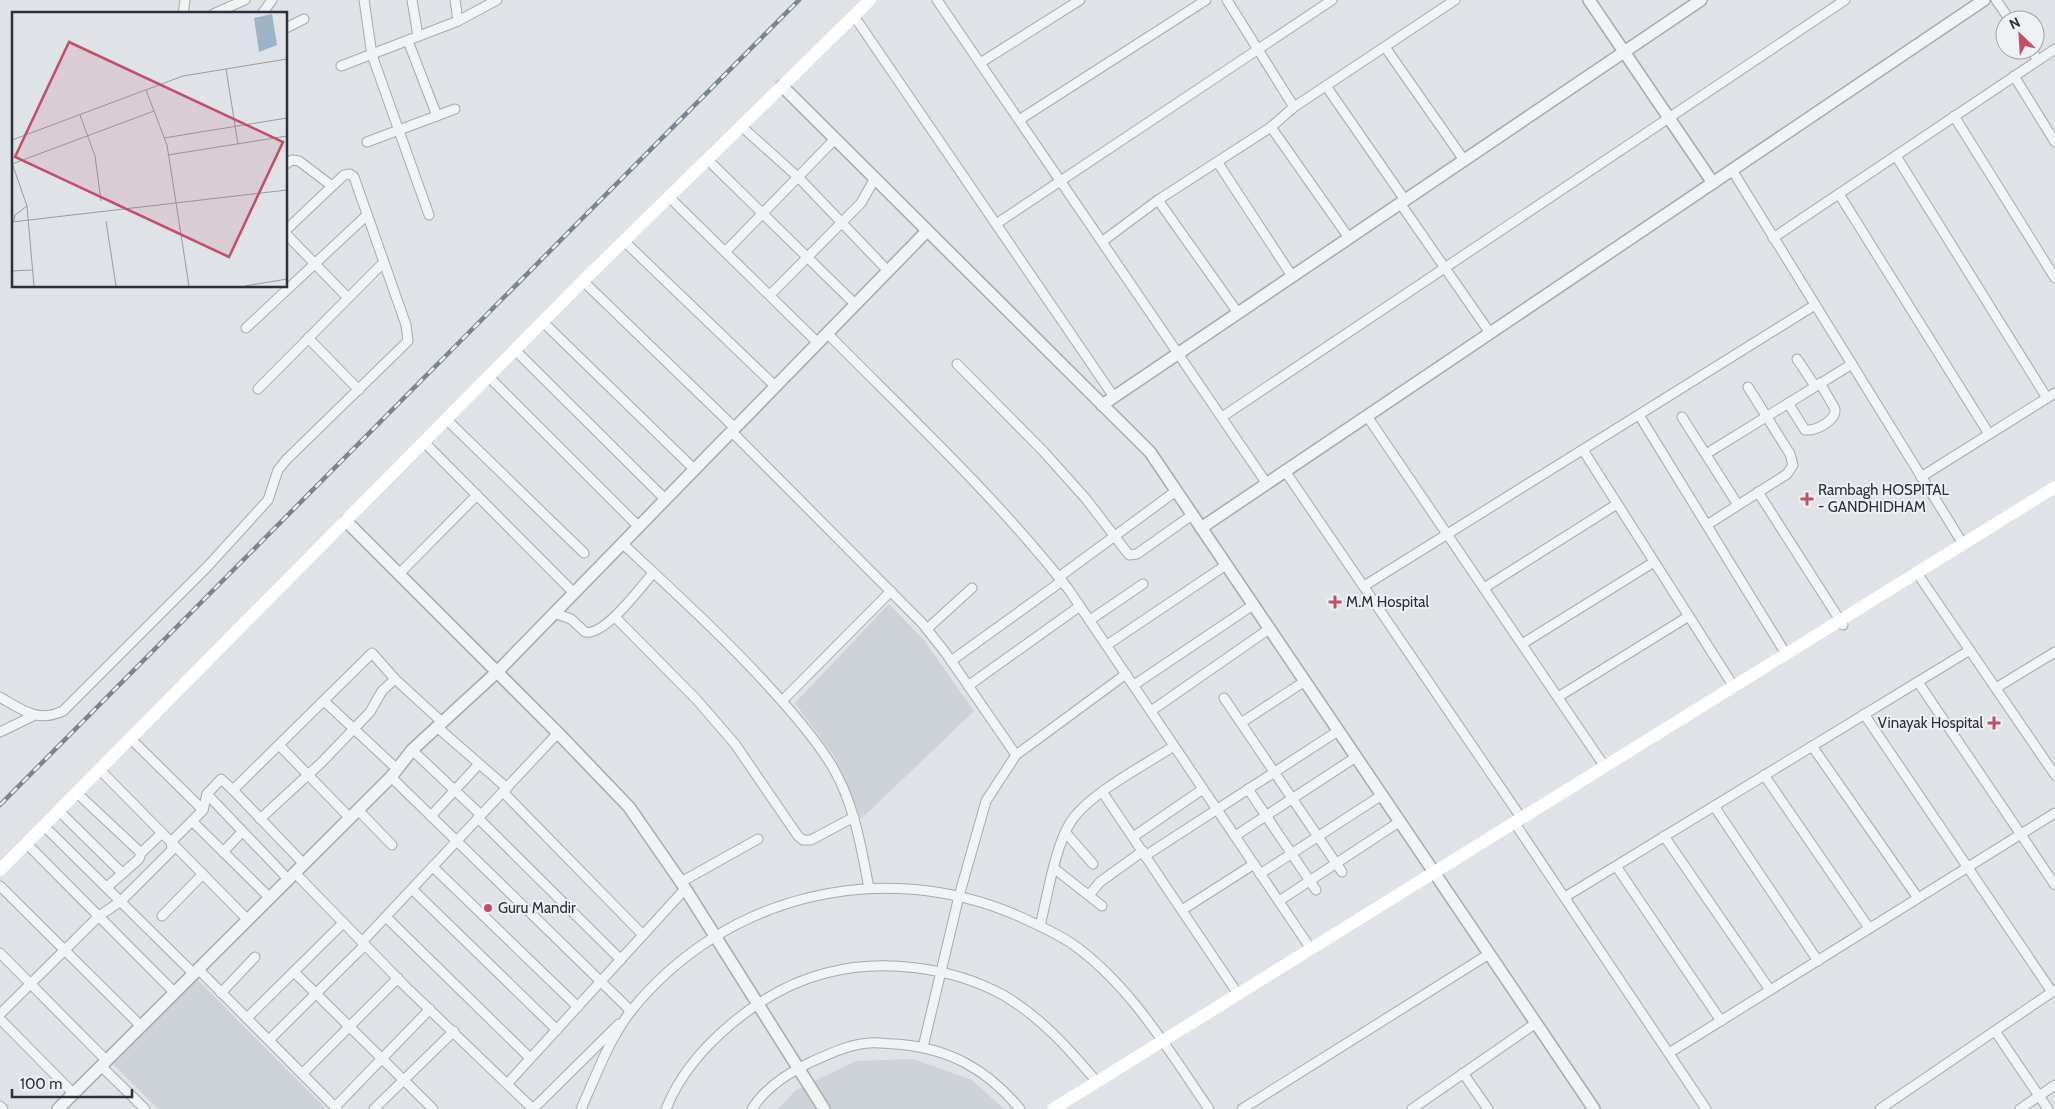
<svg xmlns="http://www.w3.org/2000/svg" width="2055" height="1109" viewBox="0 0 2055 1109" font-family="Cabin,sans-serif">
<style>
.built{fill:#cdd2d8}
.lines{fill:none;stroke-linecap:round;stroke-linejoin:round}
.minor-casing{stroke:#a5aab0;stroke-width:11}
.tertiary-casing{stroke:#a5aab0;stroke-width:14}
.minor{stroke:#f1f3f5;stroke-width:9}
.tertiary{stroke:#f1f3f5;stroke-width:11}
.secondary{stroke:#fff;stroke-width:12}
.rail-casing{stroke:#79848f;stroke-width:4.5}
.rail{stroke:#eef1f4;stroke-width:2.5;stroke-dasharray:8;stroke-linecap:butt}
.poi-dot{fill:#c14e6a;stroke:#eef1f4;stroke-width:2}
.labels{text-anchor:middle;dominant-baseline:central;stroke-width:4;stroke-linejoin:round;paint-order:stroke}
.poi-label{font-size:15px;fill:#29323c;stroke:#eef1f4;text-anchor:start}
.inset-road{fill:none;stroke:#969ca3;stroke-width:1}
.view{fill:#c14e6a;fill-opacity:0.15;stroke:#c14e6a;stroke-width:2.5}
.inset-edge{fill:none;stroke:#29323c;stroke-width:2.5}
</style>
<rect width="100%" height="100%" fill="#dfe2e7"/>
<!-- built -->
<g class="built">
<path d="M889,604L924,640L974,711L861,819L834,756L795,703Z"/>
<path d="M194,976L326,1109H158L109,1060Z"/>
<path d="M913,1059L972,1080L1004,1109H778L796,1090L856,1061Z"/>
</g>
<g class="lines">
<!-- minor casing -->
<g class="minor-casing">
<g id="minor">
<path d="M364,0L372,55L429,215"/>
<path d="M412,0L418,36"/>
<path d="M455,0L458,21"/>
<path d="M937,0L1267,484"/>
<path d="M1227,0L1294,107"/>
<path d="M1996,0L2010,20"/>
<path d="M183,14L185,0"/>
<path d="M213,14L245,0"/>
<path d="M262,14L272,0"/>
<path d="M854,16L1114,397"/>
<path d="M286,28L304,19"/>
<path d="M408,41L437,116"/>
<path d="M1385,47L1464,160"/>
<path d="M2031,50L2038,60"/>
<path d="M980,63L1080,0"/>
<path d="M341,66L458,21L497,0"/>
<path d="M2014,76L2055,142"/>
<path d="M1326,86L1405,200"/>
<path d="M1954,116L2055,278"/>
<path d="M1019,120L1206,0"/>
<path d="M741,126L799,178L888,271"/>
<path d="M1271,127L1349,238"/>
<path d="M367,142L455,109"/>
<path d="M1896,156L2047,398"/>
<path d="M707,159L855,304"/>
<path d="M1218,163L1292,276"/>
<path d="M286,164L292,160L299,161L332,186"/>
<path d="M1732,170L1963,544"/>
<path d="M1839,194L1989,434"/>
<path d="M669,197L818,343"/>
<path d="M1158,200L1238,313"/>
<path d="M1400,203L1490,333"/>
<path d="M996,224L1332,0"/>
<path d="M286,234L348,298"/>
<path d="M1773,238L2055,49"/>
<path d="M624,241L775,386"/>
<path d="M1103,241L1158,200L1271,127L1294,107L1455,0"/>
<path d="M725,252L834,140"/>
<path d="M583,281L735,428"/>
<path d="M771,294L861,203L875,178"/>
<path d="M543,322L694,469"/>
<path d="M246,328L367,215"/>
<path d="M827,333C910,417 996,497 1069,590L1311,949"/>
<path d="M308,338L359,390"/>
<path d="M515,350L665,499"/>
<path d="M1797,359L1815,386"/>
<path d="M957,364L1044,452L1086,499L1129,555L1137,554L1192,515"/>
<path d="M489,377L638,526"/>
<path d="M258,389L384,262"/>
<path d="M1788,403L1805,430C1816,431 1836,421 1835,409L1820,383"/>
<path d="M1639,415L1786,654"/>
<path d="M1367,416L1605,767"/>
<path d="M1222,417L1845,0"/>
<path d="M1682,417L1738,505"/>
<path d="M446,419L584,553"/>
<path d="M731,431L922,623L945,652L1016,755"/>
<path d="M424,442L574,593"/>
<path d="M1583,450L1734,687"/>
<path d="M1706,454L1852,364"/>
<path d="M1285,471L1522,819"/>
<path d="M1921,477L2055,393"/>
<path d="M1758,492L1843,625"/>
<path d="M1707,525L1787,474L1793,465L1790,454L1748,387"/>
<path d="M622,543C673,591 724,637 771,689C793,713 815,738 832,766C854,803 861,846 869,888"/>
<path d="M1917,573L2055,775"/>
<path d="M399,574L477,495"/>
<path d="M1059,577L1176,491"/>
<path d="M1364,586L1815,305"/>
<path d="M1484,588L1617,504"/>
<path d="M554,613L571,619L585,632C604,637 641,587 653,573"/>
<path d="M615,617L696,699L735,744L798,836L803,840H811L854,817"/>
<path d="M1090,620L1143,584"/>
<path d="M927,629L972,588"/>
<path d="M1522,644L1654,562"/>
<path d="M1107,645L1226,565"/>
<path d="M951,661L1062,581"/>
<path d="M1918,682L2055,885"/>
<path d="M1134,685L1253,605"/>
<path d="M968,686L1080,606"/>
<path d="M1996,688L2055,652"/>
<path d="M0,697C22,710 38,723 63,711L208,566L268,500L278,470L286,460L408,341L406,325L354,177L350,174L344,175L286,230"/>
<path d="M1558,697L1689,616"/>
<path d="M1224,698L1342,872"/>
<path d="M324,701L397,769"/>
<path d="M782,701L891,591"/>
<path d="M1151,711L1269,629"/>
<path d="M1864,714L2052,992"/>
<path d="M1241,723L1305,681"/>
<path d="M437,727L507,788"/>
<path d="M0,732L33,716"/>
<path d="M131,739L203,810"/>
<path d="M280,746L350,818"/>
<path d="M1812,746L1918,898"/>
<path d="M412,750L481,815"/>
<path d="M100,770L248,920"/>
<path d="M1764,775L1869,928"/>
<path d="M391,777L631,1011L628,1014"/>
<path d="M1248,789L1316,890"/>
<path d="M233,790L304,864"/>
<path d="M503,792L643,935"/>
<path d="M77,793L141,853"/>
<path d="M1103,793L1238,994"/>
<path d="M207,794L288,879"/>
<path d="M1714,806L1818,961"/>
<path d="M358,810L392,845"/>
<path d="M59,811L122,873"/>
<path d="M431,816L479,764"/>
<path d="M478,818L621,960"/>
<path d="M260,819L321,763L370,712L382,691L395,679"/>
<path d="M192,821L270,898"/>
<path d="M44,826L194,974"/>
<path d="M1518,828L1706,1109"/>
<path d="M1066,833L1093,864"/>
<path d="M1235,836L1356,757"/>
<path d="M1664,836L1770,990"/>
<path d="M1133,837L1203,789"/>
<path d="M26,843L175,993"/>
<path d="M223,852L242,832"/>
<path d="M1145,856L1338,731"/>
<path d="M1616,866L1721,1021"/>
<path d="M433,867L578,1007"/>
<path d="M1055,869L1102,906"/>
<path d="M295,873L405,986L533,1109"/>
<path d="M1260,874L1382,795"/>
<path d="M681,882L758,839"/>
<path d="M0,886L141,1026"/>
<path d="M107,887L139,859L141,853L162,833"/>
<path d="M412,889L557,1030"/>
<path d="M1089,895L1100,882L1143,851"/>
<path d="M1565,897L1970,650"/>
<path d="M1279,901L1399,822"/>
<path d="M1182,910L1254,864"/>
<path d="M162,916L203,874"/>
<path d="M386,917L530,1058"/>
<path d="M1040,926C1047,898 1055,847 1070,823C1088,794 1145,765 1174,746"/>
<path d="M362,942L558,733"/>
<path d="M0,953L107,1061"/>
<path d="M198,969L337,1109"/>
<path d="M294,972L433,1109"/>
<path d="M221,993L255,957"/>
<path d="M0,1014L99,916L121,901L172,850L171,842L203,810L207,794L221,779L233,790L372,653L395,679L442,722"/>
<path d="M247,1018L343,923"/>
<path d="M0,1019L74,1094"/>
<path d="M1995,1031L2048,1109"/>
<path d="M269,1040L365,945"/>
<path d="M923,1047L959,896L986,801L1016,755L1126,674"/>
<path d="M1669,1053L2055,813"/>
<path d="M101,1066L145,1109"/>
<path d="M1463,1073L1488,1109"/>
<path d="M302,1074L398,978"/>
<path d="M508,1083L685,889"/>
<path d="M0,1106L3,1109"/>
<path d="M335,1107L430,1009"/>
<path d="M374,1109L454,1031"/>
<path d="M533,1109L619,1024"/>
<path d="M581,1109C596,1076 609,1039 631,1011C724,895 881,857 1016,915C1034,923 1054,932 1071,943C1130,984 1169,1051 1209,1109"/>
<path d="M666,1109C690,1048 762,989 826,973C882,958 952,967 1003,995C1041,1017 1069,1049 1097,1082"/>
<path d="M752,1109C765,1088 790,1072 811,1062C829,1054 850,1044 869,1043C878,1042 887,1044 896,1044C948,1048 986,1068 1020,1109"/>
<path d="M1242,1109L1489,954"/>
<path d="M1412,1109L1536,1023"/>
<path d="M1880,1109L2055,990"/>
<path d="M2020,1109L2055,1085"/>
</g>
</g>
<!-- tertiary casing -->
<g class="tertiary-casing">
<g id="tertiary">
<path d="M1589,0L1713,183"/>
<path d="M782,86L1150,452L1594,1109"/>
<path d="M1102,405L1701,0"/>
<path d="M346,521L558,733L629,807L681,882L824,1109"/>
<path d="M1201,528L1984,0"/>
<path d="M58,1109L391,777L412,750L497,672L927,231"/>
</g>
</g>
<!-- minor -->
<use href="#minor" class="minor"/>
<!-- tertiary -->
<use href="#tertiary" class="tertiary"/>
<!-- secondary -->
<g class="secondary">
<path d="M0,870L583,281L870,0"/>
<path d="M1053,1109L2055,487"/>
</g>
<!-- rail casing -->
<g class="rail-casing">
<path id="rail" d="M0,805L799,0"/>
</g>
<!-- rail -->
<use href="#rail" class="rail"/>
</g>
<!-- markers -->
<g class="poi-dot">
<path d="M1804.5 491.5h5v5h5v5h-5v5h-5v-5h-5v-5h5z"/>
<path d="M1332.5 594.5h5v5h5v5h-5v5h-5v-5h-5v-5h5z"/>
<path d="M1991.5 715.5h5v5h5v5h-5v5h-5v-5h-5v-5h5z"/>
<circle cx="488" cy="908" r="5"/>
</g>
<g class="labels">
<!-- poi labels -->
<g class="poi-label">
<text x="1818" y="490">Rambagh HOSPITAL<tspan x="1818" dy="17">- GANDHIDHAM</tspan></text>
<text x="1346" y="602">M.M Hospital</text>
<text x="1983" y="723" text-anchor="end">Vinayak Hospital</text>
<text x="498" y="908">Guru Mandir</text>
</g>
</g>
<!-- overview -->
<g transform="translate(12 12)">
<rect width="275" height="275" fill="#dfe2e7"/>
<path d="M260,2L265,33L247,40L242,6Z" fill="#9db3c4"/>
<path class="inset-road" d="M214,57L226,132M134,78L155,133L177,274M68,103L83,144L89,189M152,126L275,106M0,128L171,64L275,47M156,143L275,124M0,151L15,194L22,274M0,152L142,99M2,209L3,203L15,194M94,209L104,274M0,210L275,178M0,259L20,258M233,274L275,267"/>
<path class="view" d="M57,30L271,130L217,245L3,145Z"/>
<rect width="275" height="275" class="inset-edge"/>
</g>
<!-- north arrow -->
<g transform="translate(2020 35) rotate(335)"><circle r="24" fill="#eef1f4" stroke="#9fa5aa"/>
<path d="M0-4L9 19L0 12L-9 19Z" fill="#c14e6a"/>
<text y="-8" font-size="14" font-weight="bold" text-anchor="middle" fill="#29323c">N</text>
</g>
<!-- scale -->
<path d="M12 1089v8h120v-8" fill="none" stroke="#29323c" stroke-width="2.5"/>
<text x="20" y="1089" font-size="15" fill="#29323c" stroke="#eef1f4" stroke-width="4" paint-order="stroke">100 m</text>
</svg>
